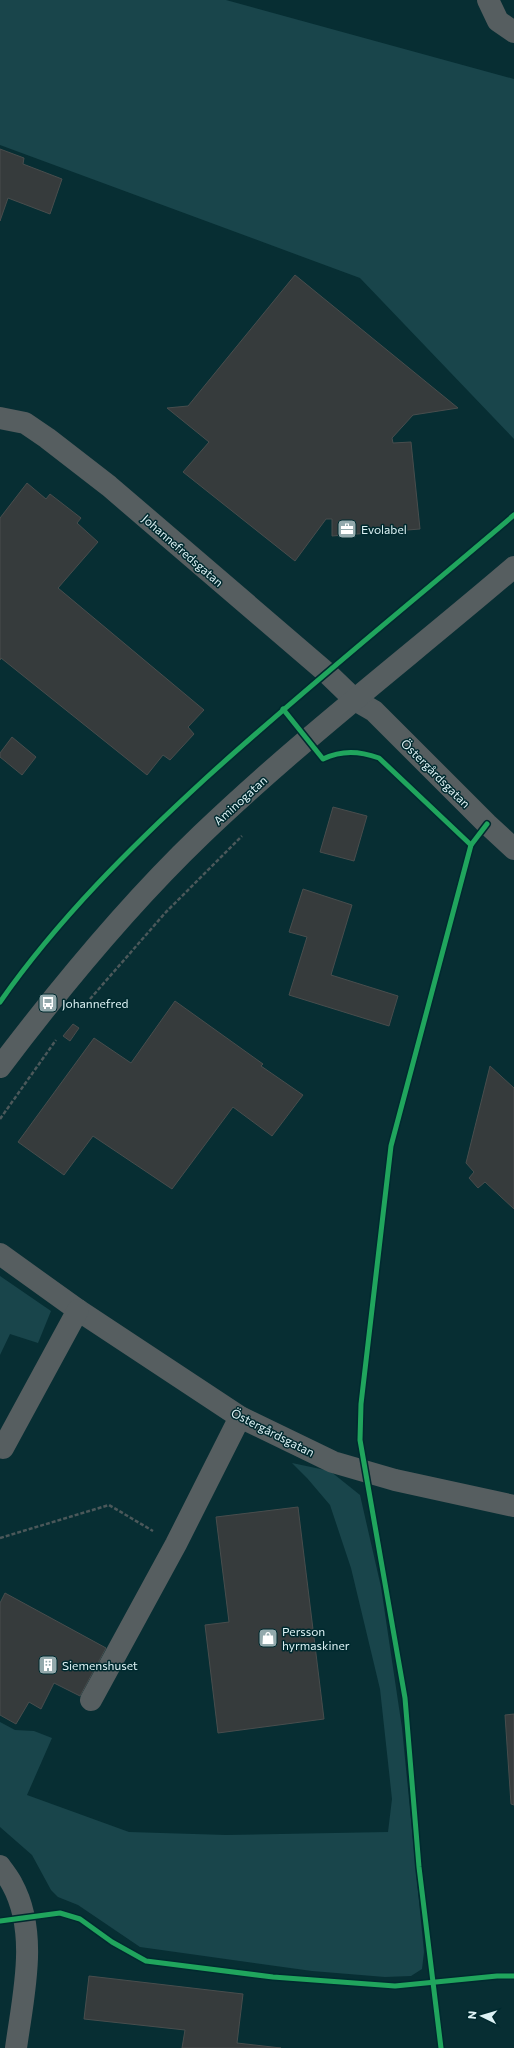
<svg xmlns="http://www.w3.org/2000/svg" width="514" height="2048" viewBox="0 0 514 2048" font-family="Commissioner,sans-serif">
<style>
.built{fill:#072e33}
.green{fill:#19454b}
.building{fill:#363b3c;stroke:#484d4d}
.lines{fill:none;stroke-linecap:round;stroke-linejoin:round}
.path{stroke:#4b585a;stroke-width:2.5;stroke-dasharray:4 2;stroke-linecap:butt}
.minor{stroke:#565e60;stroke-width:22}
.cycleway-casing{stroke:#002a2f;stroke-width:8}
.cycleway{stroke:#20a55d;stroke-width:5}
.labels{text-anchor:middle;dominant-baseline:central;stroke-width:3;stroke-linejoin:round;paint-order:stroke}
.poi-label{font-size:12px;fill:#ddf2f5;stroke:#002a2f;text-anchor:start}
.street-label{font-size:12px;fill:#ddf2f5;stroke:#002a2f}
</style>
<rect width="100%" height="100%" fill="#0a2224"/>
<!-- built -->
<rect class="built" x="0" y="0" width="514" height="2048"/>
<!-- green -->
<g class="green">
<path d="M0,0H226L514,79V439L360,278L0,145Z"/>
<path d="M0,1276L51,1311L38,1343L10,1334L0,1355Z"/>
<path d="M292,1463L330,1471L360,1495L381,1587L402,1728L424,1952L422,1969L411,1976L385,1977L312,1971L140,1947L78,1905L58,1897L51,1890L32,1855L0,1827V1722L15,1730L34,1731L52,1738L27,1795L129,1832L226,1835L388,1832L392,1799L380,1689L351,1568L330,1505L307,1478Z"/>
</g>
<!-- building -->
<g class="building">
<path d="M0,149L24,158L23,164L62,179L50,214L8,198L0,221Z"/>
<path d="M295,275L458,408L413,415L392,438L393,443L411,442L420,529L332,536V519H326L295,561L183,472L209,442L167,408L188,406Z"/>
<path d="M27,483L46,499L50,494L81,518L77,523L98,542L58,588L204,710L188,727L194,734L170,760L163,755L147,775L1,658L0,660V518Z"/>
<path d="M12,737L36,757L22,775L0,757V753Z"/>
<path d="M333,807L367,816L354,861L320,852Z"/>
<path d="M303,889L352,905L331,975L398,996L389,1026L289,995L307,937L289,932Z"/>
<path d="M175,1001L263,1064L261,1066L303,1095L272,1136L233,1107L172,1189L93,1136L64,1175L18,1142L94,1038L131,1063Z"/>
<path d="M73,1024L79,1028L70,1041L63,1036Z"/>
<path d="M490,1066L514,1088V1209L485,1182L478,1188L469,1178L474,1172L466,1163Z"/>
<path d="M298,1507L324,1719L218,1733L205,1625L229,1622L216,1517Z"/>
<path d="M5,1593L106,1648L80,1696L54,1683L41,1709L29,1702L16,1724L0,1715V1603Z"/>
<path d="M514,1714V1805L511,1804L505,1715Z"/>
<path d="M89,1976L243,1994L237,2043L281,2048H182L185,2030L84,2019Z"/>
</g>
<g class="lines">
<!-- path -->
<g class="path">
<path d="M90,999L166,912L242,836"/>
<path d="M0,1119L56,1040"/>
<path d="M0,1538L109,1505L153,1531"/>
</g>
<!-- minor -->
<g class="minor">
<path d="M488,0L498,21L514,32"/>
<path d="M0,418L25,423L47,438L109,486L327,673L355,700L374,711L487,824L514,849"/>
<path d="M0,1067C62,985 127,906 201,835C300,740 410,656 514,567"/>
<path d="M0,1254L78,1310L240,1417L333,1462L395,1480L514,1506"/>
<path d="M3,1448L78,1310"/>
<path d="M91,1700L176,1544L240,1417"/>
<path d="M0,1866C4,1872 9,1878 12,1884C39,1933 23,1996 16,2048"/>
</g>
<!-- cycleway casing -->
<g class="cycleway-casing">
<g id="cycleway">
<path d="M283,709L323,759C342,750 359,751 379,758L471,845"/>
<path d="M0,1002C58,919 131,847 205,779C305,688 411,603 514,515"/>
<path d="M0,1921L60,1913L80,1919L112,1942L146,1961L273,1977L395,1986L497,1976H514"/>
<path d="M441,2048L419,1867L405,1698L360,1440L361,1404L391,1146L471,845L487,824"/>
</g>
</g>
<!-- cycleway -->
<use href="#cycleway" class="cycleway"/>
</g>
<!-- icons -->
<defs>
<g id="office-square" transform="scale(1)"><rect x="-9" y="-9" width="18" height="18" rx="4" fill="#93a9ac" stroke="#002a2f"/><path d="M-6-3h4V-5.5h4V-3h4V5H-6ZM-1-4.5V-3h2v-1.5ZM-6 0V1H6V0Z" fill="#fff"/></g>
<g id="bus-square" transform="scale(1)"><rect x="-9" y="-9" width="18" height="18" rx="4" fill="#93a9ac" stroke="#002a2f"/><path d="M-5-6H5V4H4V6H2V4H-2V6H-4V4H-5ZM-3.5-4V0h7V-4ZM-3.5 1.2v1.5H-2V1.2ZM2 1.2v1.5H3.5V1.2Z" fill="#fff"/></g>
<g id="shop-square" transform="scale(1)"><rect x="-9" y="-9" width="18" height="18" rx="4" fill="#93a9ac" stroke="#002a2f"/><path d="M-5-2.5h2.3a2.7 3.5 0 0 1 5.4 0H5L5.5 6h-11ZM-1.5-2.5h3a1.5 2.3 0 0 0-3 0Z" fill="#fff"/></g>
<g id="building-square" transform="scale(1)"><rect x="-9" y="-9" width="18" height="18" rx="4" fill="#93a9ac" stroke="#002a2f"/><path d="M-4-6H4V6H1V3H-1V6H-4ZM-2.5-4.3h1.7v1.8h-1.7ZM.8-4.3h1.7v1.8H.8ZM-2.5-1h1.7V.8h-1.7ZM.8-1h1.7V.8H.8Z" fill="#fff"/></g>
</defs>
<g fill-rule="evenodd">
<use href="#office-square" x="347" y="529"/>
<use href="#bus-square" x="48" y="1003"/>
<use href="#shop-square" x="268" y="1638"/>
<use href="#building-square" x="48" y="1665"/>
</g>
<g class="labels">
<!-- poi labels -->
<g class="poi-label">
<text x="361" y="529">Evolabel</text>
<text x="62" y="1003">Johannefred</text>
<text x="282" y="1631">Persson<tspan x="282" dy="14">hyrmaskiner</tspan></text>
<text x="62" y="1665">Siemenshuset</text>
</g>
<!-- street labels -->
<g class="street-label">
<text transform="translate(183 550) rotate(41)">Johannefredsgatan</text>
<text transform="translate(436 773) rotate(45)">Östergårdsgatan</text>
<text transform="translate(240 800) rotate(-42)">Aminogatan</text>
<text transform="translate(273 1432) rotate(27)">Östergårdsgatan</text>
</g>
</g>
<!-- north arrow -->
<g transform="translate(482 2016) rotate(275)" stroke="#002a2f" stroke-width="3" paint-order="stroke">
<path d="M0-3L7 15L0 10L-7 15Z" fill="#ddf2f5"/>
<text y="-6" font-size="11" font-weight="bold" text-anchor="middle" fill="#ddf2f5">N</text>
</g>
</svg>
